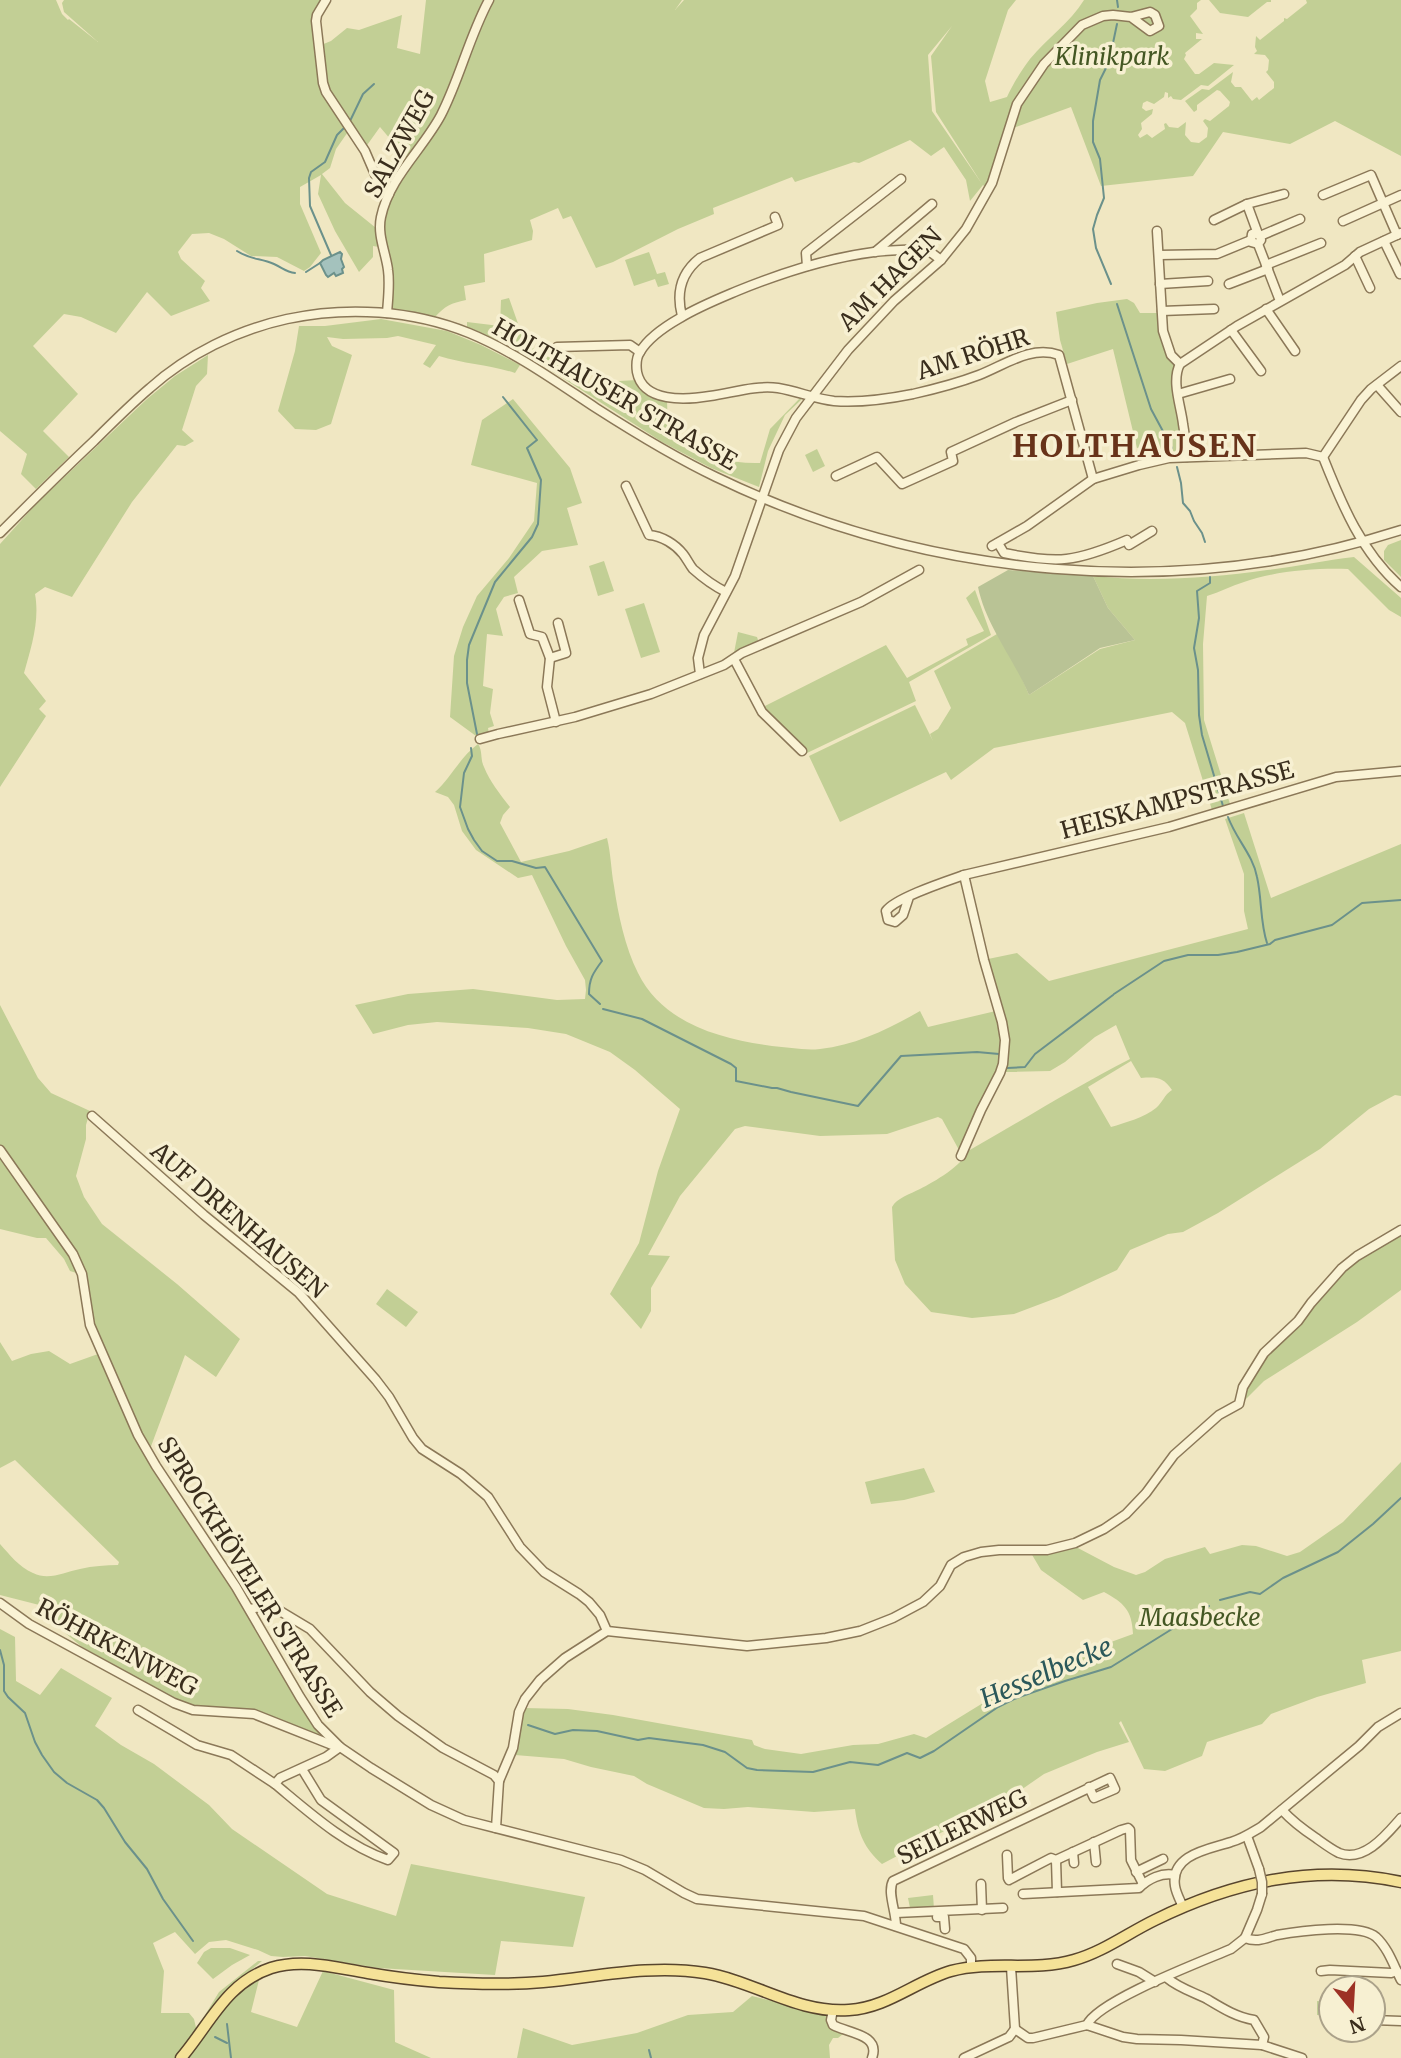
<svg xmlns="http://www.w3.org/2000/svg" width="1401" height="2058" viewBox="0 0 1401 2058" font-family="Merriweather,serif">
<style>
.green{fill:#c2cf95;fill-rule:evenodd}
.cemetery{fill:#b9c395}
.water{fill:#a4c2bd;stroke:#6b918b;stroke-width:2}
.lines{fill:none;stroke-linecap:round;stroke-linejoin:round}
.stream{stroke:#6b918b;stroke-width:2}
.minor-casing{stroke:#8b7858;stroke-width:11}
.major-casing{stroke:#58452d;stroke-width:13}
.minor{stroke:#faf3d5;stroke-width:8}
.major{stroke:#f5e298;stroke-width:10}
.minor-bridge-casing{stroke:#8b7858;stroke-width:11;stroke-linecap:butt}
.minor-bridge{stroke:#faf3d5;stroke-width:8}
.labels{text-anchor:middle;dominant-baseline:central;stroke-width:7;stroke-linejoin:round;paint-order:stroke}
.park-label{font-size:24px;font-style:italic;fill:#445723;stroke:#f7f0d2}
.street-label{font-size:24px;fill:#3a2e1d;stroke:#f7f0d2}
.water-label{font-size:26px;font-style:italic;fill:#2b585a;stroke:#f7f0d2}
.district-label{font-size:32px;font-weight:bold;letter-spacing:2px;fill:#68331a;stroke:#f7f0d2}
</style>
<rect width="100%" height="100%" fill="#f0e7c2"/>
<!-- green -->
<g class="green">
<path d="M0,0H56L62,14L68,20L69,19L98,42L64,12L62,3L64,0H323L315,15L321,82L350,129L336,149L330,168L322,174L345,203L376,228L379,247L373,246V257L359,272L335,231L318,194L321,175L300,187V204L321,253L310,267L304,271L277,257L251,256L224,239L209,233L192,234L178,252L181,259L205,281L201,288L210,301L171,316L147,292L116,333L81,317L64,314L33,346L78,394L43,431L69,457L36,489L21,474L27,454L0,431Z"/>
<path d="M426,0H485L465,44L437,115L408,160L380,127L365,148L327,92L321,45L331,41L347,28L359,30L402,15L397,48L420,54Z"/>
<path d="M491,0H682L675,10L684,0H1016L1008,10L985,81L990,102L1007,97C1013,84 1021,71 1030,59C1047,38 1070,23 1084,0H1201L1197,3V9L1190,16L1203,34L1196,33V39H1202L1185,53L1186,55L1184,59L1195,74H1199L1214,63L1234,65L1208,86L1201,85L1181,100L1173,99L1171,96L1168,98V93L1165,92L1164,97L1154,104L1147,101L1143,103L1142,108L1146,111L1153,109L1152,114L1141,123L1142,129L1138,135L1140,138L1147,134L1152,138L1165,129L1164,124L1166,123L1169,127L1178,128L1186,122L1185,135L1191,142L1199,143L1207,137L1208,128L1203,121L1205,119L1210,121L1229,106L1230,102L1220,91L1217,90L1197,105V110L1194,112L1185,101L1202,89L1209,90L1233,72L1231,82L1235,87H1241L1252,101L1257,97L1259,100L1274,88V82L1266,72L1268,70L1269,60L1265,55L1254,54L1257,51L1255,47L1256,36L1260,40L1284,21V18L1287,19L1307,3L1306,0H1401V156L1335,121L1290,144L1223,132L1193,176L1101,186L1071,107L1005,131L995,172L986,188L983,185L970,201L966,180L944,147L931,156L910,140L859,163L854,162L795,182L792,177L713,208L714,214L678,229L613,262L596,268L571,216L563,219L558,208L530,220L533,231L532,240L484,254L485,282L464,286L466,300C451,303 445,306 435,317L394,310L390,303L383,231L384,217L392,196L431,136ZM952,26L931,56L936,112L982,184L932,111L928,55Z"/>
<path d="M1209,0H1271V2H1267L1248,17L1220,13Z"/>
<path d="M649,252L657,274L665,272L669,284L658,287L655,279L634,286L625,260Z"/>
<path d="M509,298L521,332L527,342L535,350L558,362L584,383L637,380L667,398L668,439L682,440V444C709,456 731,464 760,463L770,429L801,397V400L785,415L768,451L759,487L711,468L662,442L527,355L505,343L467,327V322L500,326L501,300Z"/>
<path d="M1127,299L1134,303L1140,313H1159L1175,366L1174,384L1181,428L1182,451L1154,455L1152,446L1137,448L1113,349L1067,364L1060,340L1056,312L1097,303Z"/>
<path d="M381,319L447,331L481,345L520,365L515,373C491,365 464,364 439,356L430,368L423,364L436,345L398,336L387,338L343,339L327,337L332,346L352,355L331,424L316,430L295,429L278,411L295,351L299,326H325Z"/>
<path d="M208,355L207,374L196,386L182,430L194,441L185,446L177,445L132,502L72,597L45,587L35,594C40,621 31,648 24,673L46,701L39,709L46,716L0,787V544L37,503L147,399L175,376Z"/>
<path d="M513,399L570,468L582,503L567,508L578,545L542,551L514,577L518,593L504,597L496,609L503,636L487,634L483,686L493,689L490,713L494,726L488,728L489,733L476,736L450,717L454,656L463,627L477,596L509,558L534,521L537,483L471,465L482,420Z"/>
<path d="M817,449L825,466L813,472L805,455Z"/>
<path d="M1401,540V577L1384,560V551L1388,545Z"/>
<path d="M1354,557L1401,598V617L1389,610L1348,569C1314,568 1276,571 1244,582C1231,586 1220,592 1207,596L1203,644L1204,720L1230,804L1212,810L1185,723L1172,712L994,748L951,780L946,772L840,822L809,756L915,705L933,741L930,734L938,729L951,708L934,671L997,634L1020,674L1029,695L1100,649L1135,640L1108,608L1093,576C1150,582 1210,578 1267,570C1296,567 1325,560 1354,557Z"/>
<path d="M604,561L614,591L598,596L589,566Z"/>
<path d="M975,590L991,635L909,682L916,701L807,753L761,708L886,645L907,678L968,645L966,639L984,631L966,598Z"/>
<path d="M644,603L660,652L641,658L625,609Z"/>
<path d="M738,632L757,637L758,640L756,643L734,653Z"/>
<path d="M478,744C483,751 480,759 484,767C490,782 500,794 510,807L503,815L500,823L521,862L569,851L607,838C611,854 611,870 614,886C618,914 625,947 638,973C663,1024 721,1039 772,1046C788,1047 805,1051 820,1049C856,1045 889,1029 920,1011L928,1027L1000,1010L988,959L1017,953L1049,981L1248,929L1244,911V874L1225,819L1244,813L1271,898L1401,844V1096L1395,1095L1369,1109L1320,1149L1218,1213L1183,1232L1168,1234L1130,1250L1117,1270L1059,1297L1014,1314L972,1318L931,1312L905,1284L895,1260L892,1207C897,1198 910,1194 920,1189C934,1182 963,1165 968,1151C1023,1120 1075,1087 1130,1059L1116,1025L1095,1037L1065,1062L1050,1071L1003,1072L963,1147L959,1150L942,1119L938,1117L887,1134L820,1136L745,1126L735,1129L680,1196L648,1255L670,1256L651,1288V1311L641,1329L610,1294L639,1243L658,1171L680,1109L635,1070L610,1052L566,1034L528,1028L437,1022L408,1025L373,1034L355,1005L408,994L473,989L557,1000L585,999L586,990L585,980L566,946L532,875L518,878L476,850L462,831L454,805L448,797L435,792C451,778 460,757 478,744ZM1131,1061L1141,1078C1157,1077 1163,1077 1172,1090C1164,1095 1163,1102 1156,1108C1145,1117 1125,1123 1111,1127L1088,1087Z"/>
<path d="M0,1005L38,1078L51,1093L90,1111L86,1125V1139L76,1176L84,1197L102,1224L177,1284L240,1339L216,1377L185,1355L150,1449L108,1361L95,1325L86,1276L70,1271L64,1259L46,1238H37L0,1229Z"/>
<path d="M1401,1233V1290L1357,1322L1264,1381L1240,1405L1246,1388L1267,1355L1329,1285L1360,1258Z"/>
<path d="M387,1289L418,1312L406,1327L376,1304Z"/>
<path d="M0,1342L12,1361L31,1354L49,1351L70,1364L98,1354L134,1435L225,1574L299,1700L321,1733L315,1736L254,1712L194,1707L165,1693L82,1647L64,1632L58,1623L55,1609L0,1595V1544C10,1555 19,1567 33,1573C49,1581 64,1572 80,1569C93,1566 106,1565 118,1565L119,1562L15,1460L0,1468Z"/>
<path d="M1401,1462V1651L1362,1660L1366,1683L1317,1697L1271,1714L1262,1724L1207,1742L1202,1756L1165,1771L1144,1769L1121,1721L1119,1723L1129,1742L1097,1752L1044,1774L1018,1792L882,1864C864,1848 858,1833 855,1809L814,1812L748,1807L724,1809L704,1808L647,1784L634,1776L591,1767L564,1759L515,1755L524,1708L568,1709L613,1715L752,1740L754,1745L765,1749L801,1754L853,1745L878,1744L914,1734L926,1738L1022,1679L1058,1671L1078,1654L1133,1634C1132,1610 1124,1603 1104,1592L1083,1600L1041,1570L1031,1553L1068,1547L1072,1548L1076,1547L1114,1567L1136,1575L1145,1572L1165,1559L1205,1547L1210,1554L1242,1545L1256,1546L1287,1556L1300,1552L1343,1522Z"/>
<path d="M924,1468L935,1492L904,1500L871,1504L865,1482Z"/>
<path d="M0,1629L15,1637L16,1681L40,1695L61,1668L112,1698L95,1726L121,1745L154,1764L209,1805L232,1829L327,1894L396,1916L411,1864L585,1897L573,1947L501,1941L495,1975L378,1968L305,1956L283,1957L271,1956L258,1950L226,1940L209,1942L195,1954L175,1932L153,1943L164,1971L161,2013H189L194,2019L197,2032L175,2058H0Z"/>
<path d="M933,1895L934,1909L913,1910L910,1908L908,1898Z"/>
<path d="M211,1948H230L250,1955L232,1965L213,1979L197,1963L204,1952Z"/>
<path d="M258,1961H262L230,1988L202,2020L219,1992Z"/>
<path d="M323,1971L394,1990L395,2042L431,2058H189L220,2012L240,1991L259,1980L251,2012L297,2027Z"/>
<path d="M752,1996L827,2014L832,2028L843,2034L838,2038H833L829,2045L830,2058H517L523,2028L572,2045L637,2033L688,2015L733,2012Z"/>
<path d="M1317,2001L1331,2002V2015H1317Z"/>
</g>
<!-- cemetery -->
<path class="cemetery" d="M1008,570L1093,576L1108,608L1135,640L1100,648L1029,695C1014,659 986,626 978,587Z"/>
<!-- water -->
<path class="water" d="M340,252L342,254L341,259L344,267L342,269L343,273L336,276L334,273L328,277L326,275L320,263L323,260Z"/>
<g class="lines">
<!-- stream -->
<g class="stream">
<path d="M1117,0L1118,7"/>
<path d="M350,121L363,94L374,84"/>
<path d="M237,251C251,260 260,258 274,264C283,268 286,272 295,273"/>
<path d="M331,255L310,206L309,178L311,172L325,162L337,135L345,127"/>
<path d="M306,272L320,263"/>
<path d="M1111,284L1096,248L1093,229L1097,215L1104,198L1100,159L1093,142V121L1100,80L1109,62L1117,24"/>
<path d="M1117,304L1151,409L1172,448"/>
<path d="M1177,467L1181,483L1183,503L1190,511L1194,521L1202,533L1205,542"/>
<path d="M1210,577V583L1197,591L1199,618L1194,648L1198,670L1199,715L1202,735L1223,806"/>
<path d="M477,734L467,683V660L469,645L495,582L532,537L538,524L541,480L527,448L537,440L503,397"/>
<path d="M471,748L472,756L464,773L460,807L468,829L474,840L482,851L497,861H512L536,868L545,867L602,961C593,973 589,979 589,994L600,1004"/>
<path d="M1228,817C1236,839 1253,855 1257,877C1262,899 1260,922 1267,943"/>
<path d="M1114,994L1164,961L1188,955H1218L1237,952L1270,944L1275,940L1332,925L1362,903L1401,900"/>
<path d="M603,1009L642,1019L731,1064L736,1068V1081L772,1088H777L791,1092L858,1106L901,1056L977,1052L999,1054L1000,1058"/>
<path d="M1007,1068L1025,1067L1035,1054L1113,995"/>
<path d="M1220,1600L1250,1592L1260,1594L1283,1578L1338,1552L1373,1524L1401,1498"/>
<path d="M0,1650L4,1665V1691L8,1697L25,1713L35,1742L42,1755L54,1772L67,1783L97,1800L104,1808L125,1842L147,1869L163,1899L193,1941"/>
<path d="M528,1725L555,1734L573,1730L597,1731L638,1740L649,1738L703,1745L725,1752L747,1768L757,1770L813,1772L850,1762L878,1765L907,1753L920,1758L934,1751L998,1707L1014,1699L1065,1681L1111,1667L1209,1606"/>
<path d="M227,2024L231,2058"/>
<path d="M215,2037L227,2043"/>
<path d="M649,2050L651,2058"/>
</g>
<!-- minor casing -->
<g class="minor-casing">
<g id="minor">
<path d="M326,0L317,15L316,21L323,83L326,92L365,151L381,188L389,194"/>
<path d="M1323,195L1371,175L1397,235"/>
<path d="M1247,204L1258,234"/>
<path d="M1214,220L1247,204L1284,194"/>
<path d="M1343,221L1401,195"/>
<path d="M1157,231L1163,331L1171,355L1180,364"/>
<path d="M1260,236L1300,219"/>
<path d="M1384,241L1400,274"/>
<path d="M1258,244L1251,242L1252,234L1256,233L1260,236L1261,240L1258,244L1280,301"/>
<path d="M875,252L932,204"/>
<path d="M1159,255L1217,254L1251,240"/>
<path d="M1355,256L1370,288"/>
<path d="M941,260L929,251L922,249C906,250 890,250 874,252C827,258 781,273 737,291C718,299 698,307 680,318C666,326 648,338 640,352C636,358 636,365 637,372C643,403 686,400 710,396C732,393 755,385 778,388C797,391 815,399 834,401C860,403 888,399 913,394C935,389 958,383 979,375C1005,365 1031,345 1059,355L1093,479"/>
<path d="M1266,265L1321,243"/>
<path d="M807,266L806,253L901,179"/>
<path d="M1160,284L1208,281"/>
<path d="M1229,284L1268,269"/>
<path d="M1266,309L1295,351"/>
<path d="M1162,311L1214,309"/>
<path d="M387,313C388,299 390,284 388,270C386,253 377,235 381,217C389,178 423,149 441,115C460,78 469,37 489,0"/>
<path d="M682,316C676,293 681,273 700,258L778,225L775,217"/>
<path d="M1231,330L1261,371"/>
<path d="M557,347L630,345L640,352"/>
<path d="M1377,385L1401,412"/>
<path d="M1178,394L1230,379"/>
<path d="M1187,457C1186,446 1185,435 1183,424C1181,406 1171,381 1180,364L1237,326L1345,265L1360,252L1401,233"/>
<path d="M1323,457C1342,505 1362,553 1401,587"/>
<path d="M1323,457L1361,400L1371,389L1401,366"/>
<path d="M836,476L877,457L902,484L953,461L951,452L1016,422L1072,400"/>
<path d="M626,486L649,535C662,536 675,544 683,554C687,559 689,564 693,569C703,578 714,586 726,592"/>
<path d="M0,533C31,502 62,471 94,441C112,423 130,405 150,388C188,354 237,330 287,319C347,306 412,310 469,333C515,352 555,381 596,408C635,433 674,457 716,477C927,579 1177,602 1401,530"/>
<path d="M998,543L1004,553C1058,564 1076,562 1127,540L1129,545L1152,531"/>
<path d="M992,546L1027,526L1093,479L1139,465L1169,458L1306,453L1323,457"/>
<path d="M519,600L530,634L542,637L550,658L547,687L556,722"/>
<path d="M550,658L566,653L558,623"/>
<path d="M734,659L762,712L802,751"/>
<path d="M700,674L698,658L704,635L735,576L779,450L796,418L848,350L894,301L941,260L966,229L992,183L1017,104L1044,64L1082,25L1103,16L1113,15L1131,17L1150,12L1155,15L1159,26L1150,31L1131,17"/>
<path d="M480,739L498,734L575,717L651,694L724,665L742,653L861,602L919,570"/>
<path d="M909,897L903,915L895,922L888,920L886,911C895,898 947,881 964,875L1169,827L1336,777L1401,771"/>
<path d="M92,1116L204,1215L299,1293L376,1380L389,1397L413,1438L422,1449L461,1474L488,1497L520,1547L544,1572L579,1594L589,1602L600,1615L607,1631"/>
<path d="M0,1150L73,1254L82,1274L90,1325L138,1435L156,1466L236,1587L300,1697L318,1725L340,1747L371,1768L431,1805L464,1820L621,1860L645,1870L684,1893L697,1899L864,1916L964,1949L971,1958V1967"/>
<path d="M961,1156L981,1110L1000,1073L1003,1064L1005,1040L1002,1022L984,960L964,875"/>
<path d="M0,1603L29,1624L174,1703L193,1710L254,1714L337,1747"/>
<path d="M250,1609L270,1605L310,1629L370,1692L398,1716L443,1748L494,1775L499,1781L496,1828"/>
<path d="M138,1710L197,1745L231,1755L275,1784"/>
<path d="M302,1769L321,1800L394,1853L388,1860C345,1845 310,1813 275,1784L280,1778L326,1757L340,1747"/>
<path d="M499,1781L513,1748L519,1712L525,1699L540,1680L565,1658L607,1631L747,1646L826,1638L860,1631L893,1618L923,1602L940,1586L951,1565L964,1557L981,1552L999,1550H1047L1075,1543L1104,1529L1126,1514L1146,1493L1174,1455L1219,1415L1239,1404L1243,1387L1264,1353L1298,1321L1311,1303L1342,1268L1357,1256L1401,1230"/>
<path d="M1282,1810C1292,1821 1304,1830 1316,1838C1323,1843 1331,1849 1339,1853C1364,1863 1387,1834 1401,1818"/>
<path d="M1247,1836L1259,1869"/>
<path d="M1094,1842L1096,1862"/>
<path d="M1073,1852L1074,1863"/>
<path d="M1007,1855L1008,1878L1009,1880L1051,1858L1056,1860L1121,1830L1128,1828L1130,1830L1131,1860L1143,1884"/>
<path d="M1056,1860L1057,1892"/>
<path d="M1136,1872L1163,1859"/>
<path d="M981,1884L982,1910"/>
<path d="M1023,1894L1139,1888C1148,1879 1162,1872 1175,1875"/>
<path d="M1183,1907C1180,1900 1176,1893 1175,1886C1170,1854 1210,1849 1231,1842C1242,1839 1251,1833 1261,1827L1359,1746L1378,1727L1401,1713"/>
<path d="M896,1913L1003,1908"/>
<path d="M937,1917H944L945,1929"/>
<path d="M896,1926C896,1911 887,1892 893,1881L1110,1778L1115,1789L1094,1798L1089,1787"/>
<path d="M1245,1938L1257,1910L1262,1894"/>
<path d="M1117,1964L1139,1972L1155,1982"/>
<path d="M1011,1967L1015,2029"/>
<path d="M1321,1971L1330,1970L1391,1973L1397,1971"/>
<path d="M1167,1978C1179,1988 1193,1992 1207,1999C1222,2008 1236,2017 1254,2020L1264,2037L1262,2045"/>
<path d="M833,2010L831,2020L833,2025C847,2033 881,2034 872,2058"/>
<path d="M1373,2020L1401,2021"/>
<path d="M1087,2025C1097,2001 1203,1961 1231,1949L1245,1938C1257,1943 1266,1938 1277,1935C1299,1931 1359,1923 1376,1937C1388,1948 1394,1966 1401,1980"/>
<path d="M1015,2029L1028,2038H1033L1087,2025L1123,2037L1137,2039L1181,2040L1262,2045L1302,2058"/>
<path d="M964,2058L1009,2037L1015,2029"/>
</g>
</g>
<!-- major casing -->
<g class="major-casing">
<path id="major" d="M181,2058C210,2024 226,1983 271,1968C303,1958 336,1968 368,1973C391,1977 415,1980 439,1982C473,1984 508,1985 543,1982C596,1977 651,1964 705,1973C754,1981 798,2014 849,2010C887,2008 916,1981 951,1971C992,1960 1033,1972 1074,1960C1103,1952 1128,1933 1155,1920C1234,1881 1314,1864 1401,1882"/>
</g>
<!-- minor -->
<use href="#minor" class="minor"/>
<!-- major -->
<use href="#major" class="major"/>
<!-- minor-bridge casing -->
<g class="minor-bridge-casing">
<path id="minor-bridge" d="M1259,1869L1262,1882V1894"/>
</g>
<!-- minor-bridge -->
<use href="#minor-bridge" class="minor-bridge"/>
</g>
<g class="labels">
<!-- park labels -->
<g class="park-label">
<text x="1112" y="56">Klinikpark</text>
<text x="1200" y="1617">Maasbecke</text>
</g>
<!-- street labels -->
<g class="street-label">
<text transform="translate(399 144) rotate(-61)">SALZWEG</text>
<text transform="translate(890 279) rotate(-45)">AM HAGEN</text>
<text transform="translate(973 354) rotate(-18)">AM RÖHR</text>
<text transform="translate(615 394) rotate(30)">HOLTHAUSER STRASSE</text>
<text transform="translate(1177 800) rotate(-15)">HEISKAMPSTRASSE</text>
<text transform="translate(239 1220) rotate(41)">AUF DRENHAUSEN</text>
<text transform="translate(250 1577) rotate(58)">SPROCKHÖVELER STRASSE</text>
<text transform="translate(117 1647) rotate(28)">RÖHRKENWEG</text>
<text transform="translate(962 1827) rotate(-26)">SEILERWEG</text>
</g>
<!-- water labels -->
<g class="water-label">
<text transform="translate(1046 1672) rotate(-23)">Hesselbecke</text>
</g>
<!-- district labels -->
<g class="district-label">
<text x="1135" y="446">HOLTHAUSEN</text>
</g>
</g>
<!-- north arrow -->
<g transform="translate(1352 2009) rotate(162)"><circle r="33" fill="#f7f0d2" stroke="#aba28a" stroke-width="2"/>
<path d="M0-5L12 26L0 18L-12 26Z" fill="#9d3125"/>
<text y="-10" font-size="19" font-weight="bold" text-anchor="middle" fill="#3a2e1d">N</text>
</g>
</svg>
